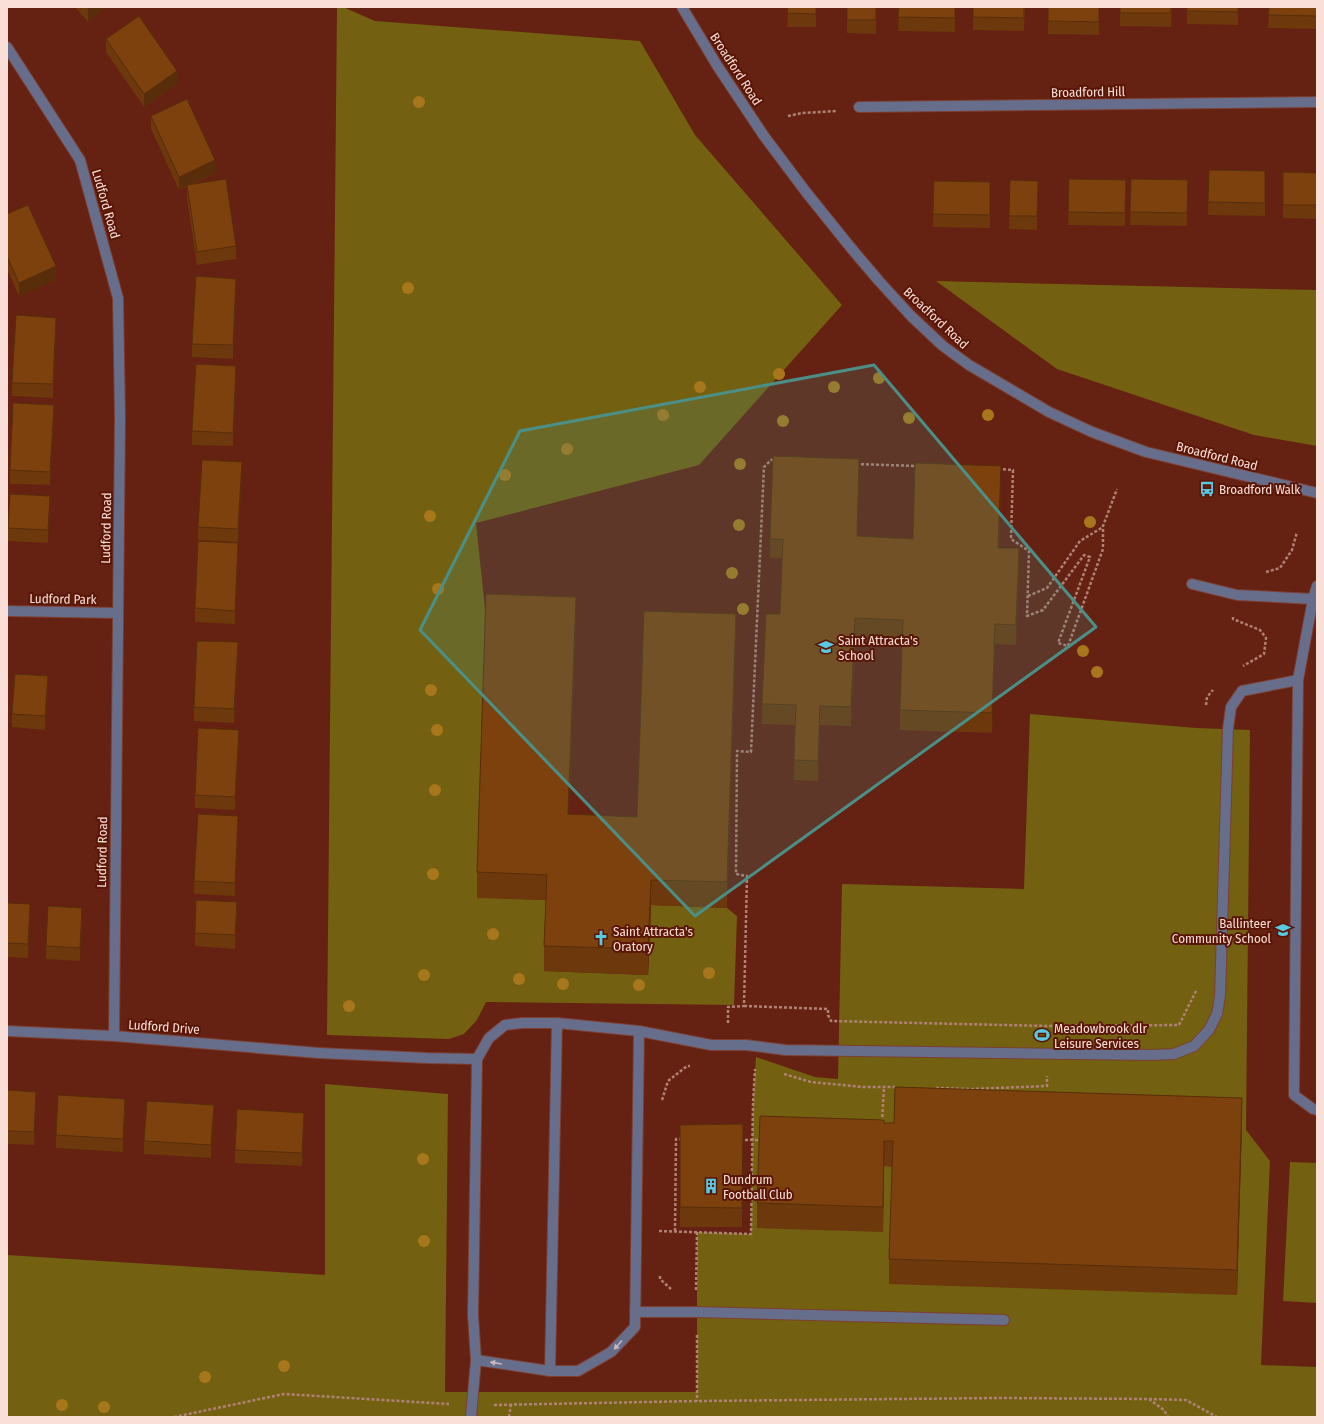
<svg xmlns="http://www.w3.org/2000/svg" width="1324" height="1424" viewBox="0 0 1324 1424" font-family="'Fira Sans Condensed',sans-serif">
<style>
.green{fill:#736011}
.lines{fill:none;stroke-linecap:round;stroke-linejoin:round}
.service-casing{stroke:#7d3f31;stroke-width:12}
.minor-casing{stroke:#7d3f31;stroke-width:12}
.tertiary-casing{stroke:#7d3f31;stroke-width:12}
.path{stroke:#b08276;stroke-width:2.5;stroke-dasharray:3 2;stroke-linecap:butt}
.service{stroke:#676e8b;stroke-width:10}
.minor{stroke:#676e8b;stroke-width:10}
.tertiary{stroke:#676e8b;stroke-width:10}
.tree{fill:#a9771b}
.wall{fill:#6c380c}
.shaded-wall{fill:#582e0a}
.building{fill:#7d410e;stroke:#582e0a}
.oneway{fill:#c6b7bd}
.marked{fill:#4a9088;fill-opacity:0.2;stroke:#4a9088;stroke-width:3;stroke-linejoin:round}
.labels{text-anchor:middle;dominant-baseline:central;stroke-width:4;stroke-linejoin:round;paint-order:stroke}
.street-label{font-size:13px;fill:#f9dfd8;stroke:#591505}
.poi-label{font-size:13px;fill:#f9dfd8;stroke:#591505;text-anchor:start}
</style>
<rect width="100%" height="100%" fill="#652111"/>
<!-- green -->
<g class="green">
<path d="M337,7H343L375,21L640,41L695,135L842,305L699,465L476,523L486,619L477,897L547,900L545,971L648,975L651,905L727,908L737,916L734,1005L486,1002L477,1020L464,1034L449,1039L327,1035Z"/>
<path d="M936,281L1317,290V446L1254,435L1057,369Z"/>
<path d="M1030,714L1196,728L1250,730L1246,1130L1270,1161L1261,1365L1317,1367V1417H7V1255L325,1275V1084L448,1094L445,1392H697V1232L751,1234L753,1103L756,1057L815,1077L838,1079L842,884L1024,889Z"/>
<path d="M1290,1162L1317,1163V1303L1283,1301Z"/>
</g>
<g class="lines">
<!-- service casing -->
<g class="service-casing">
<g id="service">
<path d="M1192,584L1237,595L1313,599"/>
<path d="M1317,586L1313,599L1298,680L1294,1095L1313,1109L1317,1110"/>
<path d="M319,1053L427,1058L477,1059"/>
<path d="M635,1312H696L1004,1320"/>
<path d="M476,1360L550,1371H578L611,1352L635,1327L639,1031"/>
<path d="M550,1371L557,1023"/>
<path d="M472,1405L476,1360L473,1315L477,1059L489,1038L505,1025L522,1023H557L639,1031L711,1045H746L785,1050L1152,1055L1174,1054L1194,1046L1209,1030L1217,1014L1220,996L1228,729L1231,707L1242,691L1298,680"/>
</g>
</g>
<!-- minor casing -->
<g class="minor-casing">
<g id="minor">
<path d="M7,47L80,160L118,298L120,417L114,1036"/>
<path d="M859,107L1317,102"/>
<path d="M7,611L118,613"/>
<path d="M7,1031L114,1036L319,1053"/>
<path d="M471,1417L472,1405"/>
</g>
</g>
<!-- tertiary casing -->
<g class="tertiary-casing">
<path id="tertiary" d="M682,7L718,67L764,136L806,192L851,248L879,281L911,316L943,346L969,365L1049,412L1092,432L1146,452L1317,493"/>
</g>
<!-- path -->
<g class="path">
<path d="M788,116L802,113L837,111"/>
<path d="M856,464L917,466"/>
<path d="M998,469L1013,470L1011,539L1029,551L1027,616L1043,610L1084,555L1090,557L1058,643L1068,646L1103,549V526L1117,489"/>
<path d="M1266,572L1280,568L1292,550L1297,532"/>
<path d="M1028,596L1047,588L1080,541L1103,527"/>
<path d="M1233,617V619L1260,630L1266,638L1264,654L1243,666"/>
<path d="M1206,705L1207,697L1213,690"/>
<path d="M744,1006L828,1009V1015L831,1021L1048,1026L1179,1025L1197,989"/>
<path d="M728,1023V1007L744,1006L747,876L736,874L737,751L751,752L764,467L771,460H775"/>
<path d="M784,1074L811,1082L863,1087H897"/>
<path d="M936,1088L972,1089L1047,1086V1076"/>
<path d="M662,1100L668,1081L687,1066H690"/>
<path d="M882,1122L884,1087"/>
<path d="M740,1140H761"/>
<path d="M659,1231L751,1234L753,1103L755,1069"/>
<path d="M675,1231L676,1139H683"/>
<path d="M660,1276V1279L671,1289"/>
<path d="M696,1290L697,1232"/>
<path d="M697,1335V1401"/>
<path d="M1149,1399L1164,1410L1168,1417"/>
<path d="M494,1405L697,1401L999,1398L1149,1399L1186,1400L1217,1417"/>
<path d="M174,1417L284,1394L449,1404"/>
<path d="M509,1417L511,1404"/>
</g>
<!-- service -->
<use href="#service" class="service"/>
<!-- minor -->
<use href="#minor" class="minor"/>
<!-- tertiary -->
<use href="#tertiary" class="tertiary"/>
</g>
<!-- trees -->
<g class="tree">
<circle cx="419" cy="102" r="6"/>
<circle cx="408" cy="288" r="6"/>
<circle cx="779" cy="374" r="6"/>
<circle cx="879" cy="378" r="6"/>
<circle cx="700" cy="387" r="6"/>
<circle cx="834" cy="387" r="6"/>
<circle cx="663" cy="415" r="6"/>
<circle cx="988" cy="415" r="6"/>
<circle cx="909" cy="418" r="6"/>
<circle cx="783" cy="421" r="6"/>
<circle cx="567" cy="449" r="6"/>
<circle cx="740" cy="464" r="6"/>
<circle cx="505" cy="475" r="6"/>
<circle cx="430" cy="516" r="6"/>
<circle cx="1090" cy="522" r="6"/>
<circle cx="739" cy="525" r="6"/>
<circle cx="732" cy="573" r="6"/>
<circle cx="438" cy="589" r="6"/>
<circle cx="743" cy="609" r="6"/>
<circle cx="1083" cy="651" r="6"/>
<circle cx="1097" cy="672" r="6"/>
<circle cx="431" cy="690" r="6"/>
<circle cx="437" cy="730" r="6"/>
<circle cx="435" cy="790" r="6"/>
<circle cx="433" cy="874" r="6"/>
<circle cx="493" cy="934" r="6"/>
<circle cx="709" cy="973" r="6"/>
<circle cx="424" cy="975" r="6"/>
<circle cx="519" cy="979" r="6"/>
<circle cx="563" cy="984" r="6"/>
<circle cx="639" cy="985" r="6"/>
<circle cx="349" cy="1006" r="6"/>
<circle cx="423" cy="1159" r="6"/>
<circle cx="424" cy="1241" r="6"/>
<circle cx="284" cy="1366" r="6"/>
<circle cx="205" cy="1377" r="6"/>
<circle cx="62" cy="1405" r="6"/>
<circle cx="104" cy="1407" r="6"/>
</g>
<!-- wall -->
<g class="wall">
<path d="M75,7H105L88,22Z"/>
<path d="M788,7H816V27H787Z"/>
<path d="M847,7H876V34L847,33Z"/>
<path d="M899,7H955V32L898,31Z"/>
<path d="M973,7H1025L1024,31L973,30Z"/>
<path d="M1048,7H1099V35L1048,34Z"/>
<path d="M1120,7H1172L1171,27L1120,26Z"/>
<path d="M1187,7H1238V25L1187,24Z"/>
<path d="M1269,7H1317V29L1268,28Z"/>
<path d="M106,39L177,84L144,107L106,52Z"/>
<path d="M151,116L215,173L191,185L236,246V259L197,265L187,199V187L179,190L151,129Z"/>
<path d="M1209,170L1265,171V216L1208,215Z"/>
<path d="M1283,172L1317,173V219L1283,218Z"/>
<path d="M1069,179L1126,180L1125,226L1068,225Z"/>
<path d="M1131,179L1188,180L1187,226L1130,225Z"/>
<path d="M1010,180L1038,181L1037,230L1009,229Z"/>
<path d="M934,181L990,182V228L933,227Z"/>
<path d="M7,214L56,280L19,296L7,269Z"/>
<path d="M236,292L233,359L192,357V344Z"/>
<path d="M56,331L53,398L12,396V383Z"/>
<path d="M236,380L233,446L192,445V431Z"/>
<path d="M54,419L50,485L10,484V470Z"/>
<path d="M242,476L238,542L198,540V527Z"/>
<path d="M859,479L857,536L913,539L1001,486L999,548L1019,567L1016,645L995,644L992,733L900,730V710L902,639L855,637L851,726L820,725L818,781L794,780L795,725L762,724V704L780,614L783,558H770V539Z"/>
<path d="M50,510L48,543L8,541V528Z"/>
<path d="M238,557L235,624L195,622V608Z"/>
<path d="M576,622L569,814L637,817L736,639L727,908L651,905L648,975L544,971V946L546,900L477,898V872Z"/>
<path d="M238,656L234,723L194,721V707Z"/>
<path d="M48,690L45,730L12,727V714Z"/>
<path d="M239,743L235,810L195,808V795Z"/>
<path d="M238,829L235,896L194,894V881Z"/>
<path d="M7,903L30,918L28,958L7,957Z"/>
<path d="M237,915L235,949L195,946V933Z"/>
<path d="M82,921L80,961L46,959V946Z"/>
<path d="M7,1090L36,1105L34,1145L7,1144Z"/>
<path d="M125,1112L123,1152L56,1148V1135Z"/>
<path d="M214,1118L211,1158L144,1154V1141Z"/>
<path d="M884,1123H1242L1237,1295L889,1284V1259L892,1167L884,1166L883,1232L757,1228V1203Z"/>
<path d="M743,1124L742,1227H680V1125Z"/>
<path d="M304,1126L302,1166L235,1163V1150Z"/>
</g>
<!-- shaded-wall -->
<g class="shaded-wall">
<path d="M89,7H105L88,22V8Z"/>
<path d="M177,71V84L144,107V94Z"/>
<path d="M215,160V173L179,190V177Z"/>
<path d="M56,266V280L19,296V283Z"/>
<path d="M236,279V292L233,359V345Z"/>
<path d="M56,318V331L53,398V384Z"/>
<path d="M236,366V380L233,446V433Z"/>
<path d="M54,405V419L50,485V472Z"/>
<path d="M859,459V479L857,556V536Z"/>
<path d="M242,462V476L238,542V529Z"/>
<path d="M1001,466V486L998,567V548Z"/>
<path d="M50,496V510L48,543V530Z"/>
<path d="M238,543V557L235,624V611Z"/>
<path d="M1019,548V567L1016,645V625Z"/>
<path d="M576,597V622L568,840V814Z"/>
<path d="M736,614V639L727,908V882Z"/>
<path d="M855,618V637L851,726V707Z"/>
<path d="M995,624V644L992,733V713Z"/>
<path d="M238,642V656L234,723V709Z"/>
<path d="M48,676V690L45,730V716Z"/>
<path d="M820,706V725L818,781V761Z"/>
<path d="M239,730V743L235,810V797Z"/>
<path d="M238,816V829L235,896V883Z"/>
<path d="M651,880V905L648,975V949Z"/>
<path d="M237,902V915L235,949V935Z"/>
<path d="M30,904V918L28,958V944Z"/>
<path d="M82,908V921L80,961V948Z"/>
<path d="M36,1092V1105L34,1145V1132Z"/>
<path d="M1242,1098V1123L1237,1295V1270Z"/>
<path d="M125,1099V1112L123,1152V1139Z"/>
<path d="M214,1105V1118L211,1158V1145Z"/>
<path d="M304,1113V1126L302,1166V1153Z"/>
<path d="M884,1120V1166L883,1232V1207Z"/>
</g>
<!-- building -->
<g class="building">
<path d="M788,7H816V14L787,13Z"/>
<rect x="847" y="7" width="29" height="13"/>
<path d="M899,7H955V18L898,17Z"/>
<path d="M973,7H1024V18L973,17Z"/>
<path d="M1048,7H1099V22L1048,21Z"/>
<rect x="1120" y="7" width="51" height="6"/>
<path d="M1187,7H1238V12L1187,11Z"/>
<path d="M1269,7H1317V16L1268,15Z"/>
<path d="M139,16L177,71L144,94L106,39Z"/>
<path d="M187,99L215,160L179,177L151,116Z"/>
<path d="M1209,170L1265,171V203L1208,202Z"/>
<path d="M1283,172L1317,173V205H1283Z"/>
<path d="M226,179L236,246L197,252L187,185Z"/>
<path d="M1069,179L1126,180L1125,213L1068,212Z"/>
<path d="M1131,179L1188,180L1187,213L1130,212Z"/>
<path d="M1010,180L1038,181L1037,216H1009Z"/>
<path d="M934,181L990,182V215L933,214Z"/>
<path d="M28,205L56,266L19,283L7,256V214Z"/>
<path d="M196,276L236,279L233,345L192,344Z"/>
<path d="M16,315L56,318L53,384L12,383Z"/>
<path d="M196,364L236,366L233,433L192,431Z"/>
<path d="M13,403L54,405L50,472L10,470Z"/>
<path d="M773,456L859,459L857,536L913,539L915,463L1001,466L998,548H1019L1016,625L995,624L992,713L900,710L903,620L855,618L851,707L820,706L818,761L794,760L796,705L762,704L766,614H780L783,539H770Z"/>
<path d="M202,460L242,462L238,529L198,527Z"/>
<path d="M10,494L50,496L48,530L8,528Z"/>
<path d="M198,541L238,543L235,611L195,608Z"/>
<path d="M486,594L576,597L568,814L637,817L644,611L736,614L727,882L651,880L648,949L544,946L547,875L477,872Z"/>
<path d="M197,641L238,642L234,709L194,707Z"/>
<path d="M15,674L48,676L45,716L12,714Z"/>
<path d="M198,728L239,730L235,797L195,795Z"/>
<path d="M198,814L238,816L235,883L194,881Z"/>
<path d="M196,900L237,902L235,935L195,933Z"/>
<path d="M7,903L30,904L28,944L7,943Z"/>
<path d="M48,906L82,908L80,948L46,946Z"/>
<path d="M895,1087L1242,1098L1237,1270L889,1259L893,1141H884L883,1207L757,1203L760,1116L884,1120V1123H894Z"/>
<path d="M7,1090L36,1092L34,1132L7,1131Z"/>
<path d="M58,1095L125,1099L123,1139L56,1135Z"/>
<path d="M147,1101L214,1105L211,1145L144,1141Z"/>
<path d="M237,1109L304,1113L302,1153L235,1150Z"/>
<path d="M743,1124L742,1208L680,1207V1125Z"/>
</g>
<!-- one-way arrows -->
<defs><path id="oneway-solid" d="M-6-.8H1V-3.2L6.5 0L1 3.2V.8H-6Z"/></defs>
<g class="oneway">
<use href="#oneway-solid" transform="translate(618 1345) rotate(132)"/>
<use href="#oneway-solid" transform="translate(496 1363) rotate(-171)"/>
</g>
<!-- marked area -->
<path class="marked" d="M874,365L1096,627L695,916L420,630L520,431Z"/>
<!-- icons -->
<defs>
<g id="bus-bare" transform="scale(1.2)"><path d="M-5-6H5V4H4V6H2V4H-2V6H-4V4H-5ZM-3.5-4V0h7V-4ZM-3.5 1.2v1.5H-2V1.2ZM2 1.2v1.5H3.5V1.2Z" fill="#57c9e2" stroke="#591505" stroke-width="2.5" paint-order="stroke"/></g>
<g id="school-bare" transform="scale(1.2)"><path d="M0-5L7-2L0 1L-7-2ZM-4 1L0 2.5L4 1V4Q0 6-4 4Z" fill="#57c9e2" stroke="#591505" stroke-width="2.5" paint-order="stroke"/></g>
<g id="church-bare" transform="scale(1.2)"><path d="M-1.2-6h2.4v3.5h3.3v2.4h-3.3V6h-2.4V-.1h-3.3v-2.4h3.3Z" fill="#57c9e2" stroke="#591505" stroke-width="2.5" paint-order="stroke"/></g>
<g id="stadium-bare" transform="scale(1.2)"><path d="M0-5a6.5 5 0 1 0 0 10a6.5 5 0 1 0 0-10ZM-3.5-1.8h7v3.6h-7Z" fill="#57c9e2" stroke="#591505" stroke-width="2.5" paint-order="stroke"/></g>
<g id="building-bare" transform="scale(1.2)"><path d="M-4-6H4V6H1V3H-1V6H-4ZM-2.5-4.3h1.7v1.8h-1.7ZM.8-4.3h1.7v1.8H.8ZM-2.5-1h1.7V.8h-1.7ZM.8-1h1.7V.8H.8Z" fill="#57c9e2" stroke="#591505" stroke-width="2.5" paint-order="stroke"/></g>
</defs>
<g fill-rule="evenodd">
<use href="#bus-bare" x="1207" y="489"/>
<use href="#school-bare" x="826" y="647"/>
<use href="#school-bare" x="1283" y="930"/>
<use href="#church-bare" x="601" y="938"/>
<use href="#stadium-bare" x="1042" y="1035"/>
<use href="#building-bare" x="711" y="1186"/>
</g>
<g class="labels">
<!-- street labels -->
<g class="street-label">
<text transform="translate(736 69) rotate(57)">Broadford Road</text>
<text transform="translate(1088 92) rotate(-1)">Broadford Hill</text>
<text transform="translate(106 204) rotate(74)">Ludford Road</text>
<text transform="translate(936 318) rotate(43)">Broadford Road</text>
<text transform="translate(1217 456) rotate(14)">Broadford Road</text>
<text transform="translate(106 528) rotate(-89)">Ludford Road</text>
<text transform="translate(63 599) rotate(1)">Ludford Park</text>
<text transform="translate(102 852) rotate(-89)">Ludford Road</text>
<text transform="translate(164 1027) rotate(4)">Ludford Drive</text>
</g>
<!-- poi labels -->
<g class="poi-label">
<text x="1219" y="489">Broadford Walk</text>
<text x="838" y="640">Saint Attracta's<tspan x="838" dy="15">School</tspan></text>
<text x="1271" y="923" text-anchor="end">Ballinteer<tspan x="1271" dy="15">Community School</tspan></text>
<text x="613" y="931">Saint Attracta's<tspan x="613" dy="15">Oratory</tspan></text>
<text x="1054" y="1028">Meadowbrook dlr<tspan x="1054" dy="15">Leisure Services</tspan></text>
<text x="723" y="1179">Dundrum<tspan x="723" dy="15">Football Club</tspan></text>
</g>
</g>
<!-- border -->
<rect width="1324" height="1424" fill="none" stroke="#f9dfd8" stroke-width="16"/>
</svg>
